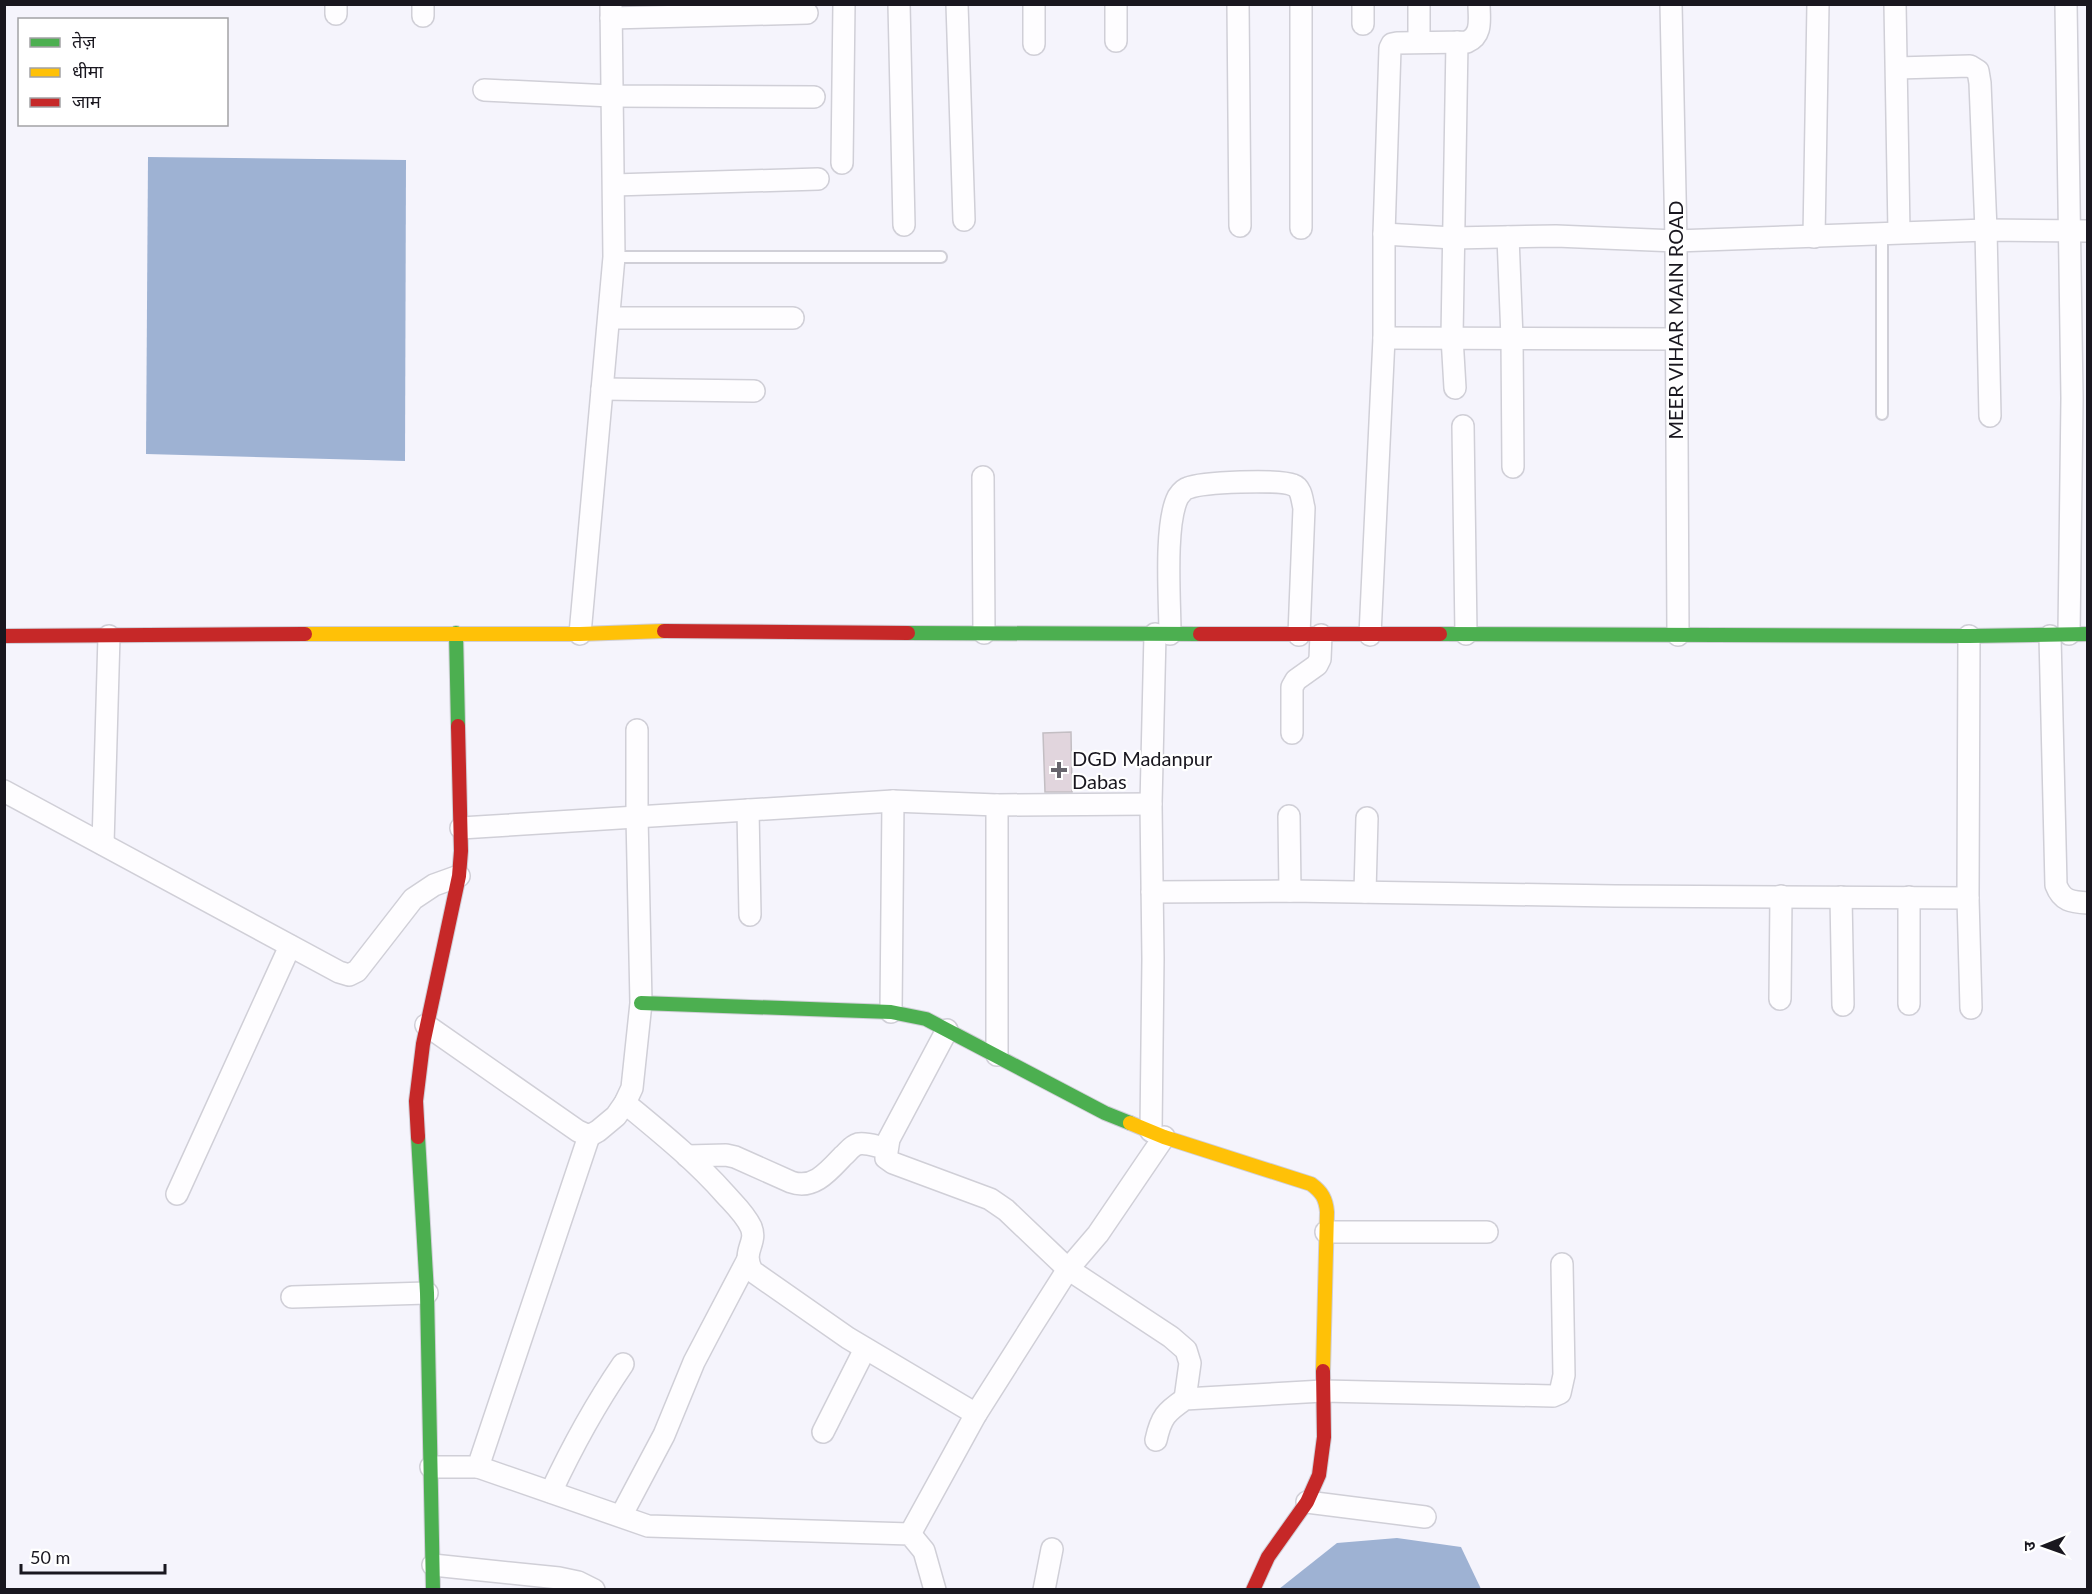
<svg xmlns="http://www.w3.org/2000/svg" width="2092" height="1594" viewBox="0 0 2092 1594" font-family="Lato,'Noto Sans Devanagari',sans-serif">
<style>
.water{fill:#9eb2d3}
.building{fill:#e1d5dd;stroke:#c3bec3;stroke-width:1.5}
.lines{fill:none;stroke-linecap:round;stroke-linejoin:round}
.lane-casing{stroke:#d0cfd7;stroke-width:14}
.street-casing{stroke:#d0cfd7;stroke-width:24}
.fast-casing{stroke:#d0cfd7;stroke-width:16}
.slow-casing{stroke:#d0cfd7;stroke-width:16}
.jam-casing{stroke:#d0cfd7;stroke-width:16}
.lane{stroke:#fefdff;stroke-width:10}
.street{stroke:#fefdff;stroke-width:21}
.fast{stroke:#4caf50;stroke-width:14}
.slow{stroke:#ffc107;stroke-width:14}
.jam{stroke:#c62828;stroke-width:14}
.poi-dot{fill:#66646c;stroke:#fff;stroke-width:2}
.labels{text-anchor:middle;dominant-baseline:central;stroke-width:4.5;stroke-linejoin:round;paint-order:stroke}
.street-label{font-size:20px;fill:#19171f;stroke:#fff}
.poi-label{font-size:20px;fill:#19171f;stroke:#fff;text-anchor:start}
</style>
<rect width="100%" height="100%" fill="#f5f4fc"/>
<!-- water -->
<g class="water">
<path d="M148,157L406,160L405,461L146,454Z"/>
<path d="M1397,1538L1461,1547L1481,1589H1279L1337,1543Z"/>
</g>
<!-- building -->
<path class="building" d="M1071,732L1072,792H1045L1043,733Z"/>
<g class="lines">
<!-- lane casing -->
<g class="lane-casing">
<g id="lane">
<path d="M1882,234V414"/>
<path d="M614,257H941"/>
</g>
</g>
<!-- street casing -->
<g class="street-casing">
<g id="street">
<path d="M423,4V16"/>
<path d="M899,4L904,225"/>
<path d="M957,4L964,220"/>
<path d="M1034,4V44"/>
<path d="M1238,4L1240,226"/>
<path d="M1301,4V228"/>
<path d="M1363,4V24"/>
<path d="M1419,4V42"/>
<path d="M1671,4L1676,241L1678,635"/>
<path d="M1895,4L1899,232"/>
<path d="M2066,4L2072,398L2069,634"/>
<path d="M336,14V4"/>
<path d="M611,18L807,13"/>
<path d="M1116,41V4"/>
<path d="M1897,68L1970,66L1978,71L1980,83L1986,230L1990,416"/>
<path d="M484,90L612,96L814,97"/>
<path d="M842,163L844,4"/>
<path d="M614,185L818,179"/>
<path d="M1384,234L1453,238L1556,236L1676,241L1986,230L2088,231"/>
<path d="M1508,237L1512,338L1513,467"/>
<path d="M1814,237L1818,4"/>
<path d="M609,318H793"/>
<path d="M1384,338L1675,339"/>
<path d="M1455,388L1452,337L1457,42"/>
<path d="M602,389L754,391"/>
<path d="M1463,426L1466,634"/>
<path d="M983,477L984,633"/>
<path d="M580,634L614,257L611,4"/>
<path d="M1170,634C1170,602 1164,524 1178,497C1180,494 1184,489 1188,488C1202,482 1279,479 1293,485C1302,488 1302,501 1304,508L1299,635"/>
<path d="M1370,635L1384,338V234L1390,48L1392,44L1397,43L1467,42C1483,35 1479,19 1479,4"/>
<path d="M1969,636L1968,898L1971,1008"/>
<path d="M2050,636L2056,885C2062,901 2071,902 2088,903"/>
<path d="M1292,733V687L1296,680L1317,665L1320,659L1321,635"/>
<path d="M4,791L339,972L349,975L357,971L413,899L434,885L459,876"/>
<path d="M748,810L750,915"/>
<path d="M1289,816L1290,891"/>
<path d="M461,828L893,801L997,805L1151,804"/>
<path d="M103,844L109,636"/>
<path d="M1152,892L1290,891L1615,896L1968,898"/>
<path d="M1365,892L1367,818"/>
<path d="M1841,897L1843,1005"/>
<path d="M1909,897V1004"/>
<path d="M1780,999L1781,896"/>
<path d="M891,1012L893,801"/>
<path d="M426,1025L578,1131L589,1136L598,1131L616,1116L625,1103L632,1088L641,1003L637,816V730"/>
<path d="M947,1030L889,1139L886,1158L893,1163L990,1199L1006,1210L1068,1269L1171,1337L1186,1350L1190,1363L1185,1399"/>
<path d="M997,1055V805"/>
<path d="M625,1103C660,1132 695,1160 725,1194C734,1204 745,1214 751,1227C758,1244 741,1250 752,1271L848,1338L976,1414"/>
<path d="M1151,1131L1153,959L1151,804L1155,634"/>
<path d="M687,1156L726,1155L735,1157L791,1182C813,1190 828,1172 843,1156C848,1152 851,1146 858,1144C866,1142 878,1147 886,1148"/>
<path d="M177,1194L290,946"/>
<path d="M1326,1232H1487"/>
<path d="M292,1297L427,1293"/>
<path d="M823,1432L865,1349"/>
<path d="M1156,1440C1161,1417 1166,1412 1185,1399L1323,1391L1553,1396L1560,1393L1564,1375L1562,1264"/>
<path d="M431,1467H478L589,1136"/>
<path d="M478,1467L648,1526L910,1534L924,1551L935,1590"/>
<path d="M551,1492C572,1447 595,1405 623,1364"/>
<path d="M1307,1502L1425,1517"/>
<path d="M621,1516L664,1435L694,1362L747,1261"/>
<path d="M910,1534L976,1414L1068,1269L1098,1234L1164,1137"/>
<path d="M433,1565L559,1578L578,1582L594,1590"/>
<path d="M1044,1590L1052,1549"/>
</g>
</g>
<!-- fast casing -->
<g class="fast-casing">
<g id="fast">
<path d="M456,633L458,726"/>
<path d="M908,633L1200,634"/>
<path d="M1440,634L1969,636L2088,634"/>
<path d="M641,1003L891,1012L926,1019L1105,1113L1130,1123"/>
<path d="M418,1137L427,1293L433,1590"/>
</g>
</g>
<!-- slow casing -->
<g class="slow-casing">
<g id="slow">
<path d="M305,634H580L664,631"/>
<path d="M1130,1123L1164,1137L1311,1184C1322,1192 1326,1199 1327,1212L1323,1371"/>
</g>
</g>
<!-- jam casing -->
<g class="jam-casing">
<g id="jam">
<path d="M664,631L908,633"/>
<path d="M1200,634H1440"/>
<path d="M4,636L305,634"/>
<path d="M418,1137L416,1101L423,1044L459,876L461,851L458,726"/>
<path d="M1253,1590L1268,1557L1307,1502L1319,1475L1324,1437L1323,1371"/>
</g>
</g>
<!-- lane -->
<use href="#lane" class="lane"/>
<!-- street -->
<use href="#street" class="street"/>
<!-- fast -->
<use href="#fast" class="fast"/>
<!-- slow -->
<use href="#slow" class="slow"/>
<!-- jam -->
<use href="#jam" class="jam"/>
</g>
<!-- markers -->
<path class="poi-dot" d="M1056 761h6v6h6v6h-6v6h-6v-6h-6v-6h6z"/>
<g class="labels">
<!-- street labels -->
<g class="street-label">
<text transform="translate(1675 320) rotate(-90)">MEER VIHAR MAIN ROAD</text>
</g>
<!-- poi labels -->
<g class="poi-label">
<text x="1072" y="758">DGD Madanpur<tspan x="1072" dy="23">Dabas</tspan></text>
</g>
</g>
<!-- border -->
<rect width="2092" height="1594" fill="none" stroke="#19171f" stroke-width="12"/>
<!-- legend -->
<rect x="18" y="18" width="210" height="108" fill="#ffffff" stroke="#a3a2a5" stroke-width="1.5"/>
<rect x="30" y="38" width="30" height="9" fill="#4caf50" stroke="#a3a2a5" stroke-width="1.5"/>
<text x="72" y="48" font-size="18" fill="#19171f">तेज़</text>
<rect x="30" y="68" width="30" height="9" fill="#ffc107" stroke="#a3a2a5" stroke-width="1.5"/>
<text x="72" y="78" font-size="18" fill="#19171f">धीमा</text>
<rect x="30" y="98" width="30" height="9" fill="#c62828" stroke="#a3a2a5" stroke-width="1.5"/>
<text x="72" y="108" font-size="18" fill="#19171f">जाम</text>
<!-- north arrow -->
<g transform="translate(2044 1546) rotate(269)" stroke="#ffffff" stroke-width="4.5" paint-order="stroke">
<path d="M0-4.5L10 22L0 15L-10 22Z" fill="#19171f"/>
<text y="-9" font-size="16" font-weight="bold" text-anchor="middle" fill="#19171f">उ</text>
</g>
<!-- scale -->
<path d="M21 1564v9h144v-9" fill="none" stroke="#19171f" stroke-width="3"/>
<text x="30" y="1564" font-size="18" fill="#19171f" stroke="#ffffff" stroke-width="4.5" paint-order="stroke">50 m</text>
</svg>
